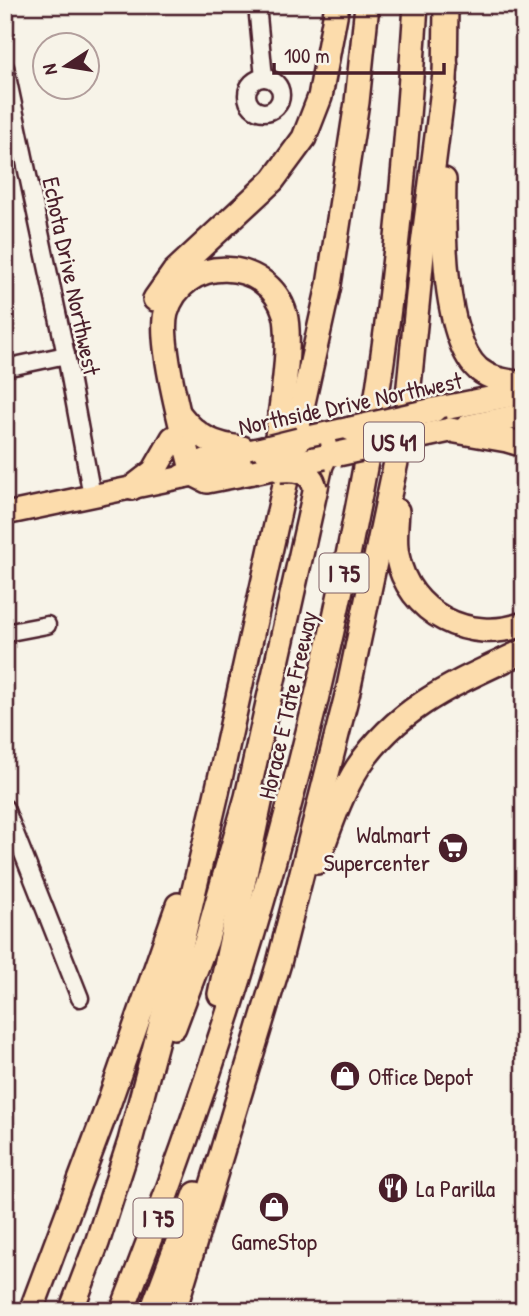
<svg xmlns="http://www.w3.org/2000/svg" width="529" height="1316" viewBox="0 0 529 1316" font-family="'Patrick Hand',sans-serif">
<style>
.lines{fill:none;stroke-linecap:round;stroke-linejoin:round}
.minor-casing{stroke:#4a1f2b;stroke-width:21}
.major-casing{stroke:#4a1f2b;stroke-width:26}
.highway-casing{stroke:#4a1f2b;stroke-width:28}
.minor{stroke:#f7f3e8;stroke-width:16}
.major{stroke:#fcdcac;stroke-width:21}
.highway{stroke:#fcdcac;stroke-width:23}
.highway-bridge-casing{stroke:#4a1f2b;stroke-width:28;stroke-linecap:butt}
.highway-bridge{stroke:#fcdcac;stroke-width:23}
.labels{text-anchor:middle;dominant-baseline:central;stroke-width:5;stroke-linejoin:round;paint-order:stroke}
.shield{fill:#f7f3e8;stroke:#7e5f64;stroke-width:2}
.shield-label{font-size:23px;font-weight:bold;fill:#4a1f2b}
.street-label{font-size:24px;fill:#4a1f2b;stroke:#f7f3e8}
.poi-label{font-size:24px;fill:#4a1f2b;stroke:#f7f3e8;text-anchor:start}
</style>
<rect width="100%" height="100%" fill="#f7f3e8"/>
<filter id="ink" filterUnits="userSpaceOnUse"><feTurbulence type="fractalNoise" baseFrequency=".0143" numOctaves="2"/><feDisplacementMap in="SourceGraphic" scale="14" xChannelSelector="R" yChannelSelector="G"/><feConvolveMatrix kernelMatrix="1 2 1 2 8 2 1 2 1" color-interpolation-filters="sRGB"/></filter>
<g filter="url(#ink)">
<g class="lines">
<!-- minor casing -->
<g class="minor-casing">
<g id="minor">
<path d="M257,5L264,78"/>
<path d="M5,67L66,355L92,496"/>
<circle cx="264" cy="95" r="17"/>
<path d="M5,368L66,355"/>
<path d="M5,633L47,625"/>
<path d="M5,808L80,998"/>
</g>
</g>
<!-- major casing -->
<g class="major-casing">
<path id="major" d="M5,514L183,477"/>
</g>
<!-- highway casing -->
<g class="highway-casing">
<g id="highway">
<path d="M445,82L446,5"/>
<path d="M444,180C443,226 443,337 478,369C491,380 507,381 524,384"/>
<path d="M155,299L174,272L273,180L304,138L320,97L337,5"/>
<path d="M434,410L524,392"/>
<path d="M180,415C197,437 214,445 242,448"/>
<path d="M467,427L524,415"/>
<path d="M450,430L507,440L524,445"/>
<path d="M404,436L423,245L446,66"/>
<path d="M299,440L351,429"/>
<path d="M193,474C185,440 158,343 166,313C183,253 268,256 285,314C293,345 278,428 273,462"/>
<path d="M193,474L207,481L253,472"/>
<path d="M183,476L193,474L205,461L263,449"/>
<path d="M132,488L154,471L173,438"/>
<path d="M397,511C396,526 394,541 397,555C408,614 470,644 524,624"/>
<path d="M317,862C329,830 340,795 358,767C400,704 459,682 524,651"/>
<path d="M220,994L261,798"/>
<path d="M174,1027L206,942L247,797L321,465L328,451L351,429"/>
<path d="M31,1311L106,1111L178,905"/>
<path d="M71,1311L97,1243L130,1141L174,975L216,797L329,285L357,102L367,5"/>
<path d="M122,1311C230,1036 314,752 366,462C393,311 406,158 416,5"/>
<path d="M152,1311L196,1194"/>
<path d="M174,1311L279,963L348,691L404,424"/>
</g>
</g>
<!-- minor -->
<use href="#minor" class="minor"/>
<!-- major -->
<use href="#major" class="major"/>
<!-- highway -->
<use href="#highway" class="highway"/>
<!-- highway-bridge casing -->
<g class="highway-bridge-casing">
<g id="highway-bridge">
<path d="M351,429L434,410"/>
<path d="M263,449L299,440"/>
<path d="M338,454L450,430"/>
<path d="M280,470C297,469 311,470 315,488"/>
<path d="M253,472L324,457"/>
</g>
</g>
<!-- highway-bridge -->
<use href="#highway-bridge" class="highway-bridge"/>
</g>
</g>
<!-- icons -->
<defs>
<g id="supermarket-disc" transform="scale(1.575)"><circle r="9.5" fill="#4a1f2b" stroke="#f7f3e8"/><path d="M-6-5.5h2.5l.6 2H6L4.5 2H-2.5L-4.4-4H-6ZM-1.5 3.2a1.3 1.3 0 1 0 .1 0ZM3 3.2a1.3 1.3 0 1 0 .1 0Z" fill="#fff"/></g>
<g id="shop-disc" transform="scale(1.575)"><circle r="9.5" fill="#4a1f2b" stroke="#f7f3e8"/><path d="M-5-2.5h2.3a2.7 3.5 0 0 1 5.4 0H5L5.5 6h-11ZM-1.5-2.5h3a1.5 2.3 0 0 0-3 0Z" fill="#fff"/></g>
<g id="restaurant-disc" transform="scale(1.575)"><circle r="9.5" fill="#4a1f2b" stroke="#f7f3e8"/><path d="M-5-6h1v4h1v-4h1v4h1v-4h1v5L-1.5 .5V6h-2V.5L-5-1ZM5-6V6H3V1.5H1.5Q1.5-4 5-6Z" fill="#fff"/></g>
</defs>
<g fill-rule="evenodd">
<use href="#supermarket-disc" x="453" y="848"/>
<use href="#shop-disc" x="345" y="1076"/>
<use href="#restaurant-disc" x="393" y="1188"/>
<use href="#shop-disc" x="274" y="1207"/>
</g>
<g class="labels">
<!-- shield labels -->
<g class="shield">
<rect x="364" y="422.5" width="60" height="39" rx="5"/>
<rect x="319.5" y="553.5" width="49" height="39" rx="5"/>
<rect x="133.5" y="1198.5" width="49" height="39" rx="5"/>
</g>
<g class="shield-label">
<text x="394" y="442">US 41</text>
<text x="344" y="573">I 75</text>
<text x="158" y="1218">I 75</text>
</g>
<!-- street labels -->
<g class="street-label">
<text transform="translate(72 276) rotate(78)">Echota Drive Northwest</text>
<text transform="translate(350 403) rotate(-12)">Northside Drive Northwest</text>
<text transform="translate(287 705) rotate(-77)">Horace E Tate Freeway</text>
</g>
<!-- poi labels -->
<g class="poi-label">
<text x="430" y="834" text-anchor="end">Walmart<tspan x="430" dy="28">Supercenter</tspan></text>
<text x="368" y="1076">Office Depot</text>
<text x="416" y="1188">La Parilla</text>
<text x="274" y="1241" text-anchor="middle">GameStop</text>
</g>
</g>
<!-- margin -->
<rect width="529" height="1316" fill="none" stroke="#f7f3e8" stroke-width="28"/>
<rect x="14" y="14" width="501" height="1288" fill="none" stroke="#4a1f2b" stroke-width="2.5" filter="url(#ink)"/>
<!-- north arrow -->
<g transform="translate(66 66) rotate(258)"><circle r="33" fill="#f7f3e8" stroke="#b29e9c" stroke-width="2"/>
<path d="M0-5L12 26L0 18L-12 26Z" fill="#4a1f2b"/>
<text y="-10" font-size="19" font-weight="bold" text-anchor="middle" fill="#4a1f2b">N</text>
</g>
<!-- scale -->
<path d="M274 63v10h170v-10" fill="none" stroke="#4a1f2b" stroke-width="3.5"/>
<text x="284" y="63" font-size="21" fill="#4a1f2b" stroke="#f7f3e8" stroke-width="5" paint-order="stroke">100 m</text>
</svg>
